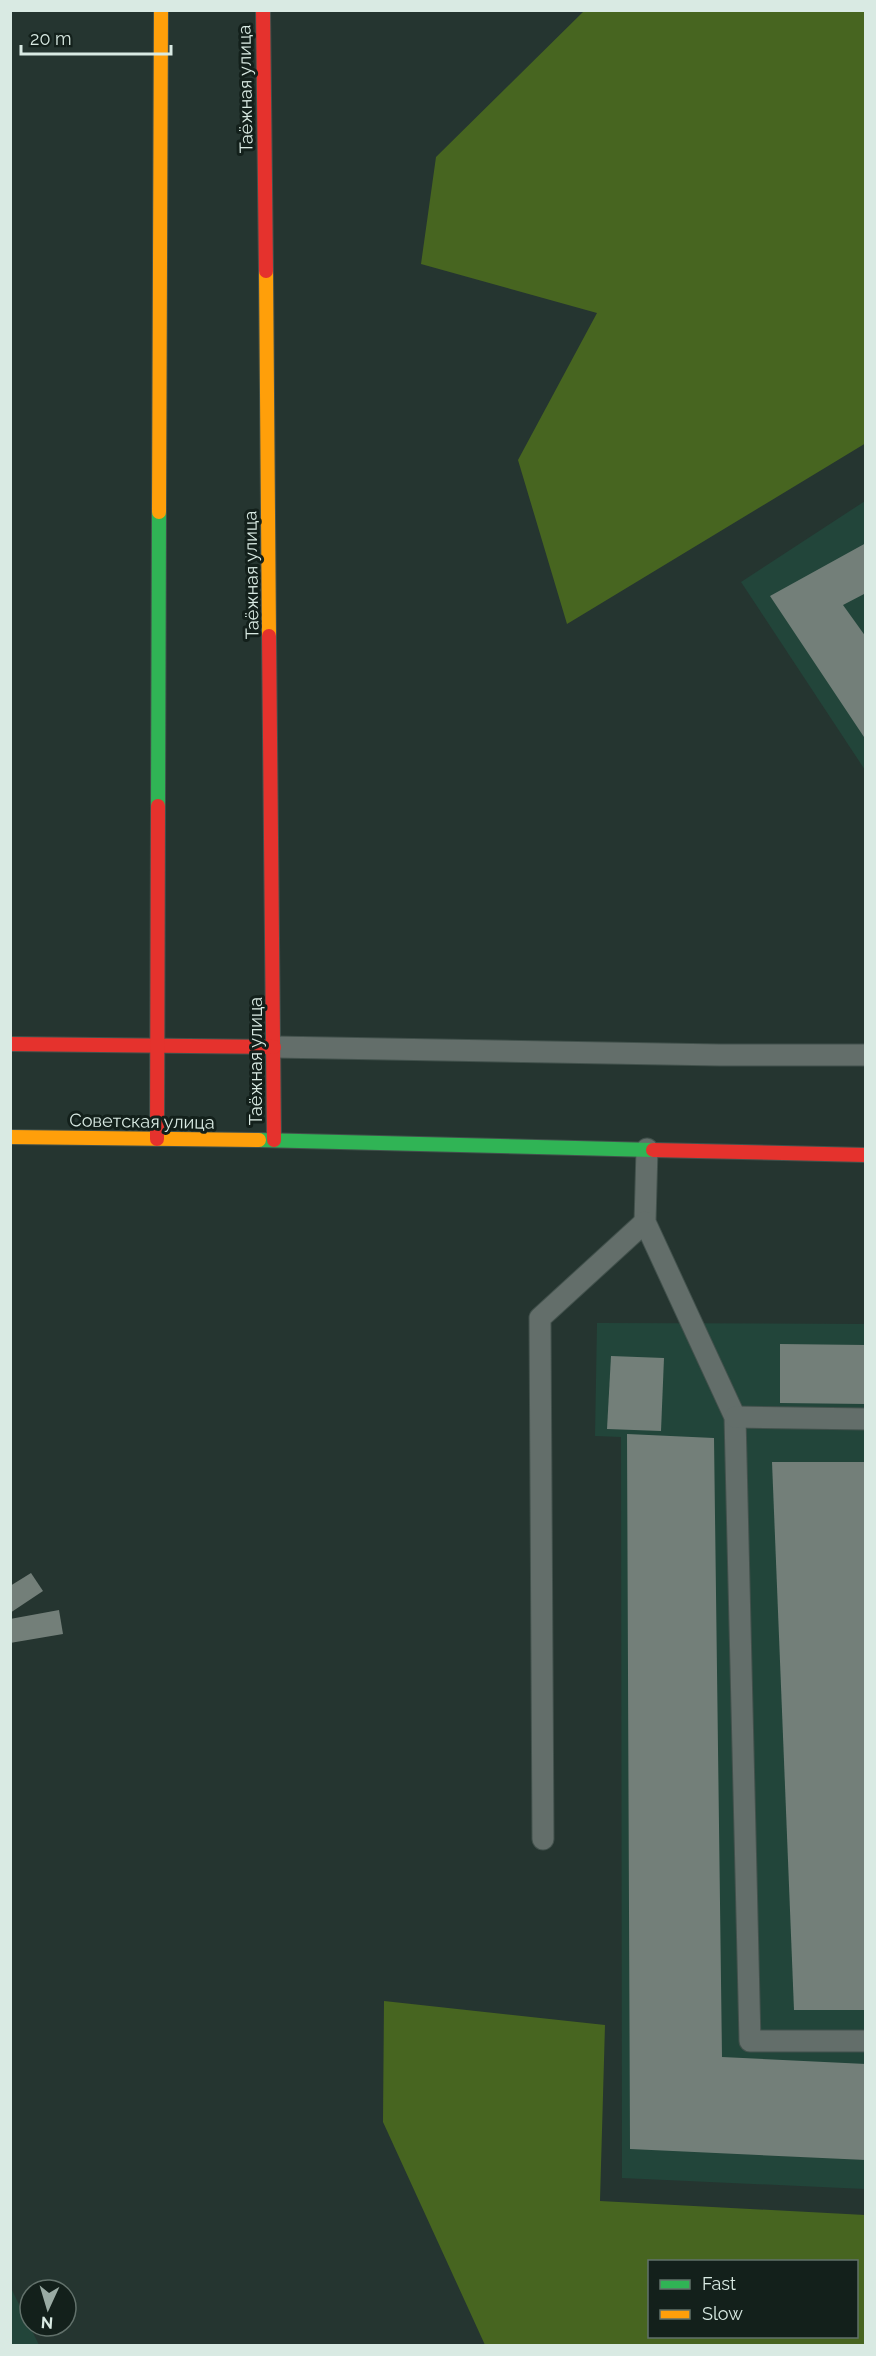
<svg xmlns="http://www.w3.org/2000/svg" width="876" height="2356" viewBox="0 0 876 2356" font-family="Raleway,sans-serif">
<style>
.built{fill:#22453a}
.forest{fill:#476520;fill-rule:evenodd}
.building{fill:#737f79}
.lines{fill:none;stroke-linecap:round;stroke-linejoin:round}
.lane-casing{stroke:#42514c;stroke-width:23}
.fast-casing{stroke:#42514c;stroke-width:16}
.slow-casing{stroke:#42514c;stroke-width:16}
.jam-casing{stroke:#42514c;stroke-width:16}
.lane{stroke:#636e6a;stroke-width:21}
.fast{stroke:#30b455;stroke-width:14}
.slow{stroke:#ff9f0a;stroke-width:14}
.jam{stroke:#e5322d;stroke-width:14}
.labels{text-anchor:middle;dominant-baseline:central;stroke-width:6;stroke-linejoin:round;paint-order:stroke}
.street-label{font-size:18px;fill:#d9eae3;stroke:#13201b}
</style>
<rect width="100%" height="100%" fill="#253530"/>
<!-- built -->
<g class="built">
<path d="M865,501V770L741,582Z"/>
<path d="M597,1323L865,1324V2189L622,2178L621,1437L595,1436Z"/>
<path d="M11,2288L39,2345H11Z"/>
</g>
<!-- forest -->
<g class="forest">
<path d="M585,10L865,11L866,443L567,624L518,460L597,313L421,264L436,157Z"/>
<path d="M384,2001L605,2025L600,2201L865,2215V2345H485L383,2122ZM650,2262H856V2336H650Z"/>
</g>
<!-- building -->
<g class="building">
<path d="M866,543V593L843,605L866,637V740L770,596Z"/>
<path d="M780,1344L866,1345V1404L780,1403Z"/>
<path d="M611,1356L664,1358L661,1431L607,1429Z"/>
<path d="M627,1434L714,1438L722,2057L866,2064V2160L630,2149Z"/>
<path d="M772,1462H866V2010H794Z"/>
<path d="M31,1573L43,1591L10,1613V1586Z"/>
<path d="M59,1610L63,1634L10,1643V1619Z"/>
</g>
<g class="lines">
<!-- lane casing -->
<g class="lane-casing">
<g id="lane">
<path d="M274,1047L720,1055H866"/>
<path d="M647,1149L645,1222L735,1417L750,2041H866"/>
<path d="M735,1417L866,1419"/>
<path d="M543,1839L540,1318L645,1222"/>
</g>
</g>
<!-- fast casing -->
<g class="fast-casing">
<g id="fast">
<path d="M158,806L159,512"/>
<path d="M259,1140L653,1150"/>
</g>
</g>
<!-- slow casing -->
<g class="slow-casing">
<g id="slow">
<path d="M266,271L269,636"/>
<path d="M159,512L161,10"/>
<path d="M10,1137L259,1140"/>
</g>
</g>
<!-- jam casing -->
<g class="jam-casing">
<g id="jam">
<path d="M263,10L266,271"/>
<path d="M269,636L274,1140"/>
<path d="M10,1044L274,1047"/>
<path d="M157,1139L158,806"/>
<path d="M653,1150L866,1155"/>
</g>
</g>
<!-- lane -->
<use href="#lane" class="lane"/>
<!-- fast -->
<use href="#fast" class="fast"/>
<!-- slow -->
<use href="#slow" class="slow"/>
<!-- jam -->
<use href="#jam" class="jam"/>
</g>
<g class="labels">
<!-- street labels -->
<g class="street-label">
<text transform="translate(245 89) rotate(-91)">Таёжная улица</text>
<text transform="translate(251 575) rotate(-91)">Таёжная улица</text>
<text transform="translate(255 1061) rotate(-90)">Таёжная улица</text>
<text transform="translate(142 1121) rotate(1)">Советская улица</text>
</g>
</g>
<!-- border -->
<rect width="876" height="2356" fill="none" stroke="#d9eae3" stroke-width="24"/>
<!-- legend -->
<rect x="648" y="2260" width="210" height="78" fill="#13201b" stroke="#62716b" stroke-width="1.5"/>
<rect x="660" y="2280" width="30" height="9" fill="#30b455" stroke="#62716b" stroke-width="1.5"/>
<text x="702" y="2290" font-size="18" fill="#d9eae3">Fast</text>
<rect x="660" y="2310" width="30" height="9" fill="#ff9f0a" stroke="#62716b" stroke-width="1.5"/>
<text x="702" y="2320" font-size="18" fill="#d9eae3">Slow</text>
<!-- north arrow -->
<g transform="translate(48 2308) rotate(184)"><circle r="28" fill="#13201b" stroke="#62716b" stroke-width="1.5"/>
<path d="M0-4.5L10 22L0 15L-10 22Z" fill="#9aaba4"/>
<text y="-9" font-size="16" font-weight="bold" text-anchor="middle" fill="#d9eae3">N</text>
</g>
<!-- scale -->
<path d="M21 45v9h150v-9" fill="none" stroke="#d9eae3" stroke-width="3"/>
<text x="30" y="45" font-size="18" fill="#d9eae3" stroke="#13201b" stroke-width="4.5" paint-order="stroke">20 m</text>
</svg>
